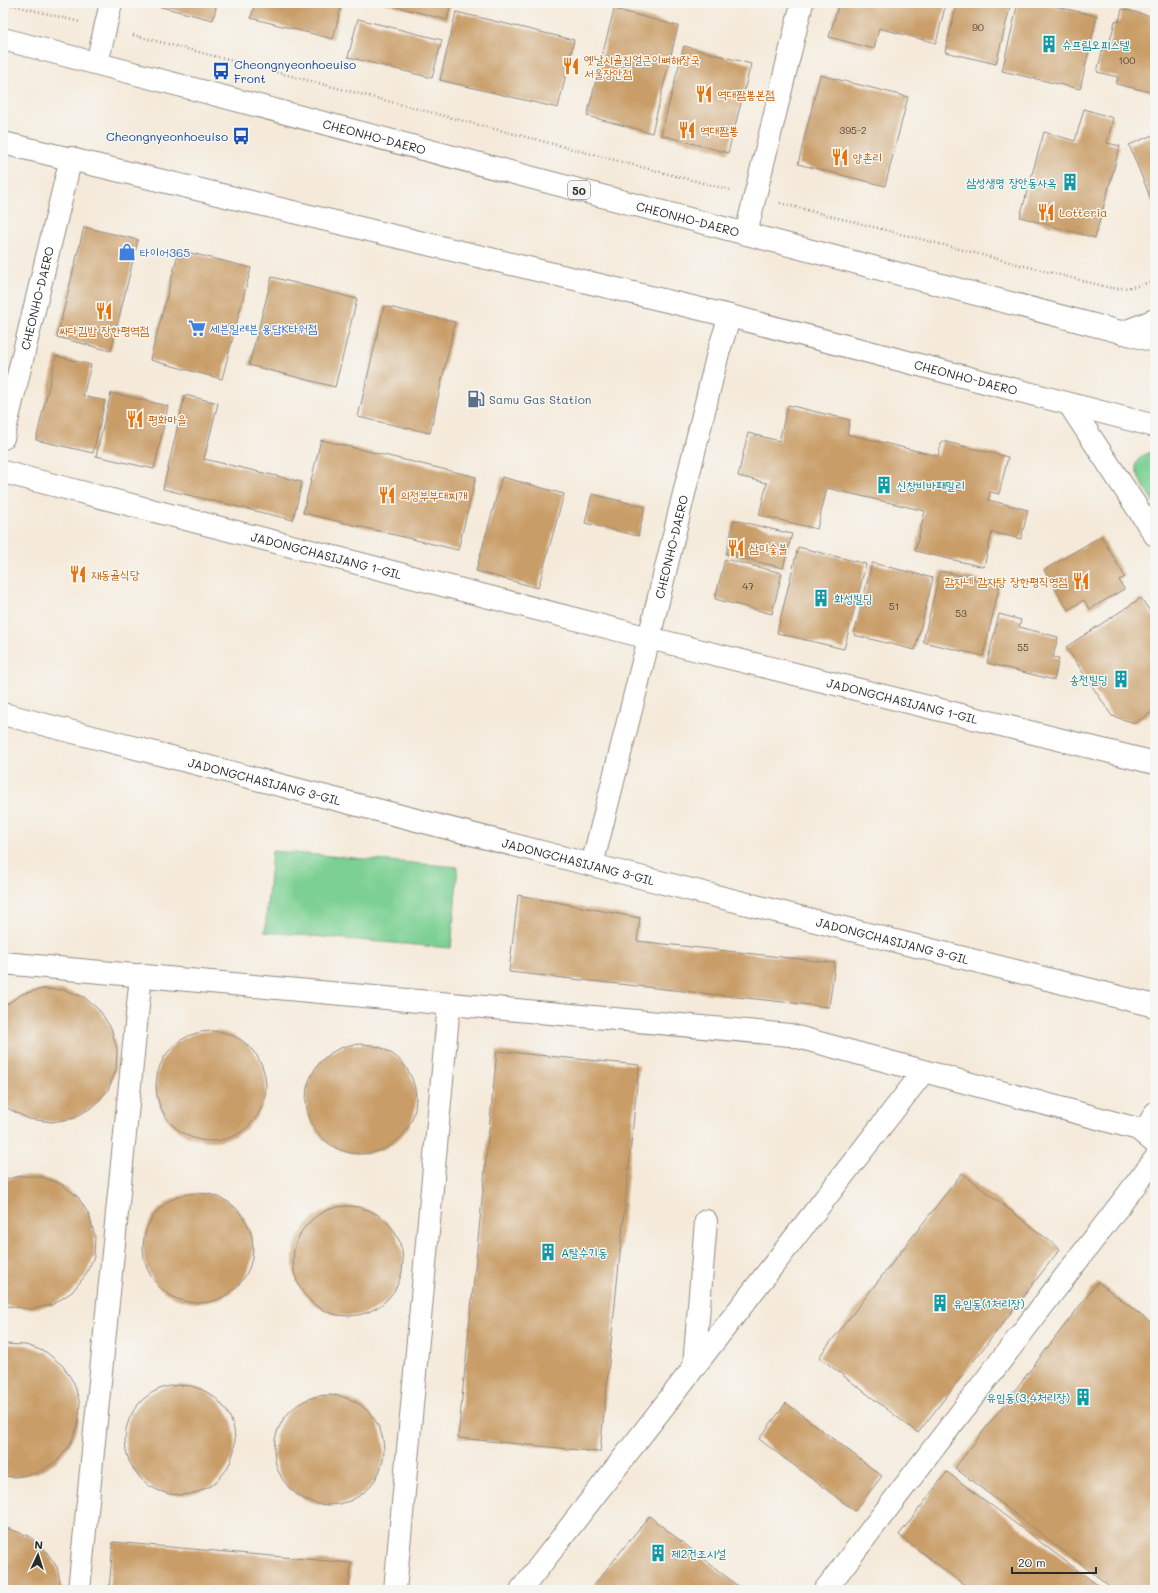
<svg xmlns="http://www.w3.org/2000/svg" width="1158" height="1593" viewBox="0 0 1158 1593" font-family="Mali,'Poor Story',sans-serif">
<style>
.green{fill:#7bd093;stroke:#537e5f}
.building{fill:#c99d68}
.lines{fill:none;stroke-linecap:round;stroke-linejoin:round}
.minor-casing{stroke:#908a82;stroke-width:24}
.major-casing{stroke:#908a82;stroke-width:24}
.path{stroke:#908a82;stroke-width:2.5;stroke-dasharray:1 3;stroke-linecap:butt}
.minor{stroke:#fff;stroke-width:22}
.major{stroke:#fff;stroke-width:22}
.labels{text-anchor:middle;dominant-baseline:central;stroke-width:3;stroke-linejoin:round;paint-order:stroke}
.number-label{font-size:10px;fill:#52483a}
.shield{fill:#f6f6f2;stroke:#686867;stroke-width:1}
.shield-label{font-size:11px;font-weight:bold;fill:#2b2b2b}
.culture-label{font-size:12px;fill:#0d838f;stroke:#f6f6f2;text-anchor:start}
.food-label{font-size:12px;fill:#c56008;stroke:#f6f6f2;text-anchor:start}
.transit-label{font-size:12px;fill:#164399;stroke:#f6f6f2;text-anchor:start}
.street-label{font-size:12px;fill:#2b2b2b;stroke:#f6f6f2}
.shop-label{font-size:12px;fill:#366cbe;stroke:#f6f6f2;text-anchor:start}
.service-label{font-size:12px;fill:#4e5e75;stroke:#f6f6f2;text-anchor:start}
</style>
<rect width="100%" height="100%" fill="#f6f6f2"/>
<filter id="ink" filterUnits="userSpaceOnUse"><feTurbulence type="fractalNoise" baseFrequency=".025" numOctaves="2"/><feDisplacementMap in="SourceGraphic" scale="8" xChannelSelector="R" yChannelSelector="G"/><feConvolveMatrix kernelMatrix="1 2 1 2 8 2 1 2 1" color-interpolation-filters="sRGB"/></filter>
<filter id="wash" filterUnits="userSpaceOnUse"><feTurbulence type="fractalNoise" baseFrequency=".012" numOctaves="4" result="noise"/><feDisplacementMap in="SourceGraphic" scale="16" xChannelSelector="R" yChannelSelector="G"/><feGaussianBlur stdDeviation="0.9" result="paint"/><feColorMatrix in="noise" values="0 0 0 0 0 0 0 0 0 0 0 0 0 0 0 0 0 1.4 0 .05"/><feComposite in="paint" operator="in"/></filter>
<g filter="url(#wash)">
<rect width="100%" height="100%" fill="#f5eada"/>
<!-- green -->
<g class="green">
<path d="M1148,453H1155V504C1150,496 1133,472 1136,464C1138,458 1144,455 1148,453Z"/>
<path d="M272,851L458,867L451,948L265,932Z"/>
</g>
<g id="blocks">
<!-- building -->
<g class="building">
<path d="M145,3H217L213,20Z"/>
<path d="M255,3H342L333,39L251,18Z"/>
<path d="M383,3H451L447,20Z"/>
<path d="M839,3H946L936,43L879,28L874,49L829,37Z"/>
<path d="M957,3H1011L996,64L945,52Z"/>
<path d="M1018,3H1041L1097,16L1080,89L1002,71Z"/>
<path d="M614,9L678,26L652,133L587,116Z"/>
<path d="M1122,9L1155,17V93L1116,84L1118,77L1097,72L1103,48L1108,49L1115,21L1119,22Z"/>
<path d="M456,12L574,40L558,108L440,80Z"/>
<path d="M358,19L442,40L432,78L348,57Z"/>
<path d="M684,46L751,64L728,153L661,135Z"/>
<path d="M820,75L908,97L885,186L798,164Z"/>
<path d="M1084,109L1113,118L1107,143L1120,146L1095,238L1020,217L1044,132L1075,141Z"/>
<path d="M1155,134V209L1129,145Z"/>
<path d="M84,227L138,240L111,351L57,337Z"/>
<path d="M179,250L251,268L222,379L150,360Z"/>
<path d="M272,277L357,299L335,387L249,365Z"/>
<path d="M384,306L455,322L430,433L358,417Z"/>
<path d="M56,356L91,365L83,396L105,401L93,453L36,440Z"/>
<path d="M111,393L168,406L154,469L96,456Z"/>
<path d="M185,395L218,403L204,459L302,482L293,520L163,489Z"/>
<path d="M788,405L850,420L847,434L938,456L942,441L1008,457L999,494L990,492L988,500L1028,510L1021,539L992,532L984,567L915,551L925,511L827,488L817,529L759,515L767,483L738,476L748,433L779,441Z"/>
<path d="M321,440L476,477L458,550L303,513Z"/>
<path d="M502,477L564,494L538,588L476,571Z"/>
<path d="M592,494L645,507L638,536L585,523Z"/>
<path d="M734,520L792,534L783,568L726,554Z"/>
<path d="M1101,536L1125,577L1119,580L1124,589L1090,609L1084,600L1068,610L1044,570Z"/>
<path d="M798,547L866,564L844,649L777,633Z"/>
<path d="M725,559L782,573L772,614L715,599Z"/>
<path d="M872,563L933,578L915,650L854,635Z"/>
<path d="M940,571L1000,584L983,656L923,642Z"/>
<path d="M1141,598L1155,619V710L1135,723L1112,716L1066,647Z"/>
<path d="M999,614L1021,620L1019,627L1058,637L1053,657L1059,658L1054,680L987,663Z"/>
<path d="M518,895L640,918L637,941L835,963L829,1007L509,972Z"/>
<path d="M42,989L64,990L84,997L100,1011L111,1028L117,1049L116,1070L108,1090L94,1106L74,1118L52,1122L29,1119L9,1109L3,1102V1007L22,994Z"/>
<circle cx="211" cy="1086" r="55"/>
<circle cx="361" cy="1099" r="55"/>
<path d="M497,1051L639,1065L600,1452L458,1438Z"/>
<path d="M962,1173L1060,1249L918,1433L819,1357Z"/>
<path d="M20,1176L42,1177L61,1184L78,1197L89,1215L95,1236L94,1257L85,1276L72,1292L52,1305L30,1309L7,1306L3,1304V1180Z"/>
<circle cx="198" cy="1248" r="55"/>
<circle cx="348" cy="1261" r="55"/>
<path d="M1098,1282L1155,1326V1590H1115L955,1468Z"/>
<path d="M3,1344L26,1345L46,1352L63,1366L74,1383L80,1404L78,1425L70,1445L57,1461L37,1473L15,1477L3,1476Z"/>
<circle cx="180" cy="1440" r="55"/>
<circle cx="329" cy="1450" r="55"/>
<path d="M786,1403L882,1476L855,1511L759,1439Z"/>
<path d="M947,1472L1104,1590H971L899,1535Z"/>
<path d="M649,1516L743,1590H590Z"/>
<path d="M3,1528L9,1529L29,1536L45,1550L57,1567L62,1590H3Z"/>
<path d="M113,1542L351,1563L349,1590H109Z"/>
</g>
</g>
</g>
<g filter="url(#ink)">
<use href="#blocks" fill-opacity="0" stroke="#908a82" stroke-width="1"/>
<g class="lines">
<!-- minor casing -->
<g class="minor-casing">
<g id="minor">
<path d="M97,63L111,3"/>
<path d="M746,233L802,3"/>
<path d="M1069,404L1155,535"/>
<path id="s1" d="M3,438L71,158"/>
<path id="s2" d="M3,472L649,638L1155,763"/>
<path id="s3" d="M3,714L592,865L1155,1006"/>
<path id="s4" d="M592,865L649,638L718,353L730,316"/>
<path d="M3,963L790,1035L1138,1129L1155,1143"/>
<path d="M1144,1133L1155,1113"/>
<path d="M694,1366L706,1221"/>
<path d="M79,1590L141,975"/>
<path d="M395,1590L449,1004"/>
<path d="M521,1590L924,1071"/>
<path d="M825,1590L1155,1159"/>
</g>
</g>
<!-- major casing -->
<g class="major-casing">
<g id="major">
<path id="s5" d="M3,39L1155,341"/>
<path id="s6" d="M3,143L730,316L1155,426"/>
<path d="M1122,333L1155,320"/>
</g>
</g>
<!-- path -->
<g class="path">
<path d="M4,3L80,22"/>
<path d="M133,35L730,190"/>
<path d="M780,203L1111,288C1127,289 1140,286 1155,280"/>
</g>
<!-- minor -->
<use href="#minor" class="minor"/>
<!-- major -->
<use href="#major" class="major"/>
</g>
</g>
<!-- icons -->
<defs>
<g id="building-bare" transform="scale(1.38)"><path d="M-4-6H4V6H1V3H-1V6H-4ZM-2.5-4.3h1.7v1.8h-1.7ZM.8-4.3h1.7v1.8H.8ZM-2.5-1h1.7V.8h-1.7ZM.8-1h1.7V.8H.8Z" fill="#0f9aa8" stroke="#f6f6f2" stroke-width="2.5" paint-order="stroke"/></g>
<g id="restaurant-bare" transform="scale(1.38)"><path d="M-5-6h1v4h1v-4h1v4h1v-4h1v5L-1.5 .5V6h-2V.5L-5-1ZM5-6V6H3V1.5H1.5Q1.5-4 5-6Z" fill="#e8710a" stroke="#f6f6f2" stroke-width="2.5" paint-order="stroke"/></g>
<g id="bus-bare" transform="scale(1.38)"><path d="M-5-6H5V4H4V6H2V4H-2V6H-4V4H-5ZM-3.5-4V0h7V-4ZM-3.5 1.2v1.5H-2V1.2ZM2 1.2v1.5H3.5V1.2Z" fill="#1a4fb4" stroke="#f6f6f2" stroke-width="2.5" paint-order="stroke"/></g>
<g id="shop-bare" transform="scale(1.38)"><path d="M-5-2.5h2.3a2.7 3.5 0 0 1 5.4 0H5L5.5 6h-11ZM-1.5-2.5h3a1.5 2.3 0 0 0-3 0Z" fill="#3f7fe0" stroke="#f6f6f2" stroke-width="2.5" paint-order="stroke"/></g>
<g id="supermarket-bare" transform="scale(1.38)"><path d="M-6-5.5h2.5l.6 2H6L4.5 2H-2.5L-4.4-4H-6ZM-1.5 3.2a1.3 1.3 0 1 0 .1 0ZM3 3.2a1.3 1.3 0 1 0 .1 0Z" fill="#3f7fe0" stroke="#f6f6f2" stroke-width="2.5" paint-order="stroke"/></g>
<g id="fuel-bare" transform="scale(1.38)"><path d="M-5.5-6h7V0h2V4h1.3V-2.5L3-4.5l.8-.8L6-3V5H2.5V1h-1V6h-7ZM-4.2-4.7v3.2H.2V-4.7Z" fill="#5c6f8a" stroke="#f6f6f2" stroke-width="2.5" paint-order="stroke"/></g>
</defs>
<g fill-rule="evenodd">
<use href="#building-bare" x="1049" y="44"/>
<use href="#restaurant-bare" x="571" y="66"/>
<use href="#bus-bare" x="221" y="71"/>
<use href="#restaurant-bare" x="704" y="94"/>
<use href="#restaurant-bare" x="687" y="130"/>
<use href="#bus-bare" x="241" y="136"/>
<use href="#restaurant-bare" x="840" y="157"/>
<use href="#building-bare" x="1070" y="182"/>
<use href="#restaurant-bare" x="1046" y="212"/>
<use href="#shop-bare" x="127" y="252"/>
<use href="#restaurant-bare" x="104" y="311"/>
<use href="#supermarket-bare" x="197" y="328"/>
<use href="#fuel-bare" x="476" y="399"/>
<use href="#restaurant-bare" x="135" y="419"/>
<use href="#building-bare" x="884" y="485"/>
<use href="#restaurant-bare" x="387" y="495"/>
<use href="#restaurant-bare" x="736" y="548"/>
<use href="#restaurant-bare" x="78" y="574"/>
<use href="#restaurant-bare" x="1081" y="581"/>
<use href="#building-bare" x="821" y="598"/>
<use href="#building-bare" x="1121" y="679"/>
<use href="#building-bare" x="548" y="1252"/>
<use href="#building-bare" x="940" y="1303"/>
<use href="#building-bare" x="1083" y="1397"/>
<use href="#building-bare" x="658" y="1553"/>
</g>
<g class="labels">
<!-- number labels -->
<g class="number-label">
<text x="978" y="27">90</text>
<text x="1127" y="60">100</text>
<text x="853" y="130">395-2</text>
<text x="748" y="586">47</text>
<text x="894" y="606">51</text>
<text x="961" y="613">53</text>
<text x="1023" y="647">55</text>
</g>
<!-- shield labels -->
<rect class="shield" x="568" y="181" width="22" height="18" rx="3"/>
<g class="shield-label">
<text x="579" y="190">50</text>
</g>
<!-- culture labels -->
<g class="culture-label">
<text x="1062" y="44">슈프림오피스텔</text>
<text x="1057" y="182" text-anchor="end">삼성생명 장안동사옥</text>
<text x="897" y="485">신창비바패밀리</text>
<text x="834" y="598">화성빌딩</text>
<text x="1108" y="679" text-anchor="end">송전빌딩</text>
<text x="561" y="1252">A탈수기동</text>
<text x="953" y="1303">유입동(1처리장)</text>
<text x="1070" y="1397" text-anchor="end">유입동(3,4처리장)</text>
<text x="671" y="1553">제2건조시설</text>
</g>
<!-- food labels -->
<g class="food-label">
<text x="584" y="59">옛날시골집얼큰이뼈해장국<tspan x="584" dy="14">서울장안점</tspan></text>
<text x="717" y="94">역대짬뽕본점</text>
<text x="700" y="130">역대짬뽕</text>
<text x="853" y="157">양촌리</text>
<text x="1059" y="212">Lotteria</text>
<text x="104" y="330" text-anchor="middle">싸다김밥 장한평역점</text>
<text x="148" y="419">평화마을</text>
<text x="400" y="495">의정부부대찌개</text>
<text x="749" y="548">삼미숯불</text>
<text x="91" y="574">재동골식당</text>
<text x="1068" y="581" text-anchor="end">감자네 감자탕 장한평직영점</text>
</g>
<!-- transit labels -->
<g class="transit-label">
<text x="234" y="64">Cheongnyeonhoeuiso<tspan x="234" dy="14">Front</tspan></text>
<text x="228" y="136" text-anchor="end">Cheongnyeonhoeuiso</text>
</g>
<!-- street labels -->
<g class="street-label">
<text stroke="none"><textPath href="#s5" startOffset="384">CHEONHO-DAERO</textPath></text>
<text stroke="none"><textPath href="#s5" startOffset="708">CHEONHO-DAERO</textPath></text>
<text stroke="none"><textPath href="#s1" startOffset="144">CHEONHO-DAERO</textPath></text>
<text stroke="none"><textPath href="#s6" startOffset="991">CHEONHO-DAERO</textPath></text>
<text stroke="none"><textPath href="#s4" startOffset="328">CHEONHO-DAERO</textPath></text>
<text stroke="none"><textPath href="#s2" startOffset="334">JADONGCHASIJANG 1-GIL</textPath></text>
<text stroke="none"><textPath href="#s2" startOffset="928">JADONGCHASIJANG 1-GIL</textPath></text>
<text stroke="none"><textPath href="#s3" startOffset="270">JADONGCHASIJANG 3-GIL</textPath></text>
<text stroke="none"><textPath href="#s3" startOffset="594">JADONGCHASIJANG 3-GIL</textPath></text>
<text stroke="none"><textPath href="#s3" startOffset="918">JADONGCHASIJANG 3-GIL</textPath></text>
</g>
<!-- shop labels -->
<g class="shop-label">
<text x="140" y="252">타이어365</text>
<text x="210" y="328">세븐일레븐 용답K타워점</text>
</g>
<!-- service labels -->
<g class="service-label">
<text x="489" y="399">Samu Gas Station</text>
</g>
</g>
<!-- margin -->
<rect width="1158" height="1593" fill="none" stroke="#f6f6f2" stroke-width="16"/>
<!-- north arrow -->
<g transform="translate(38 1555) rotate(4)" stroke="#f6f6f2" stroke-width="3" paint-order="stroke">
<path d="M0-3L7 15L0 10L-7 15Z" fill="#2b2b2b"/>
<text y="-6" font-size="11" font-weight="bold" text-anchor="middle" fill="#2b2b2b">N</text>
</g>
<!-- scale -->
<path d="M1012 1567v6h84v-6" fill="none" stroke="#2b2b2b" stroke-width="2"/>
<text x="1018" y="1567" font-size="12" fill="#2b2b2b" stroke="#f6f6f2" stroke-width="3" paint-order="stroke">20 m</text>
</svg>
